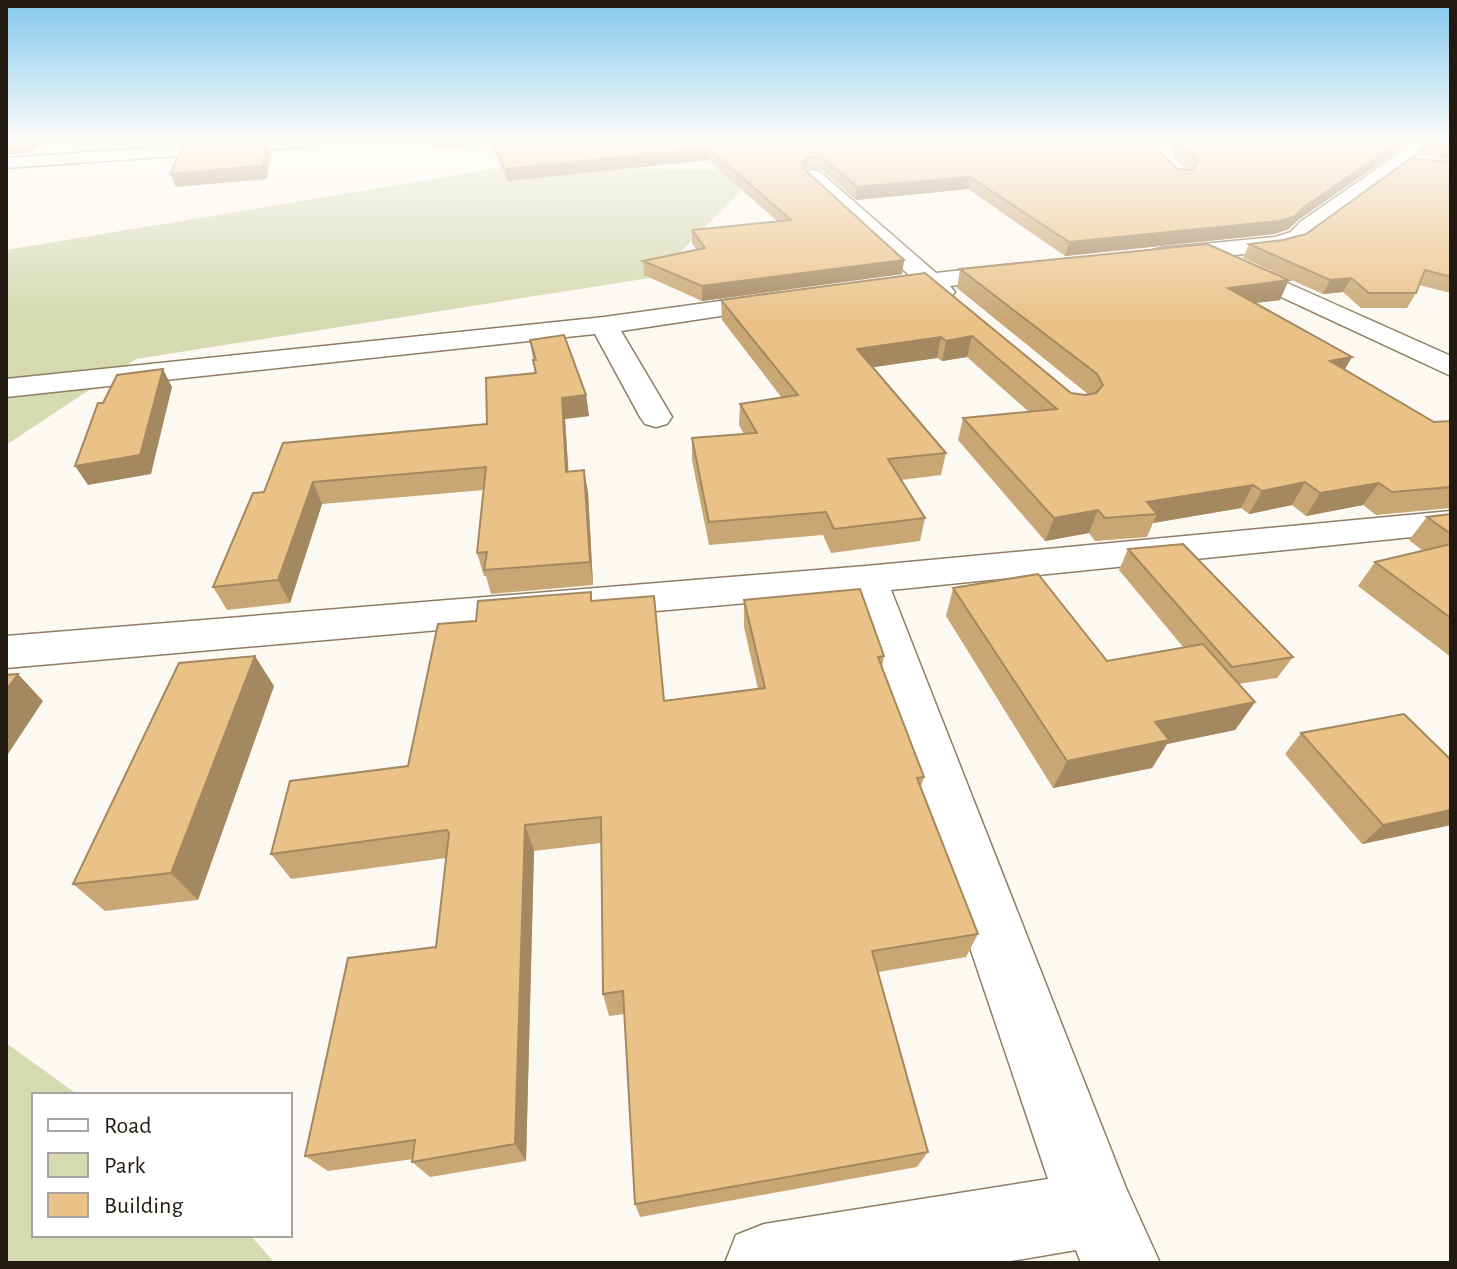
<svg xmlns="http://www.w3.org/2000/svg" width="1457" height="1269" viewBox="0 0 1457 1269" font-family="'Alegreya Sans',sans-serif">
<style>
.green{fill:#d5dab1}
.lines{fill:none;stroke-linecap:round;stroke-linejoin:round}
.minor-casing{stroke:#907d62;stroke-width:3}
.minor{fill:#fff;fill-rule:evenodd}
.wall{fill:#c9a775}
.shaded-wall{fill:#a4885f}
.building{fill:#eac288;stroke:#a4885f;stroke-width:2}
</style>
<rect width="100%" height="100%" fill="#fcf8f2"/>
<!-- green -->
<g class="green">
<path d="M505,167L760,171L656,277L136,359L6,445V250Z"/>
<path d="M6,1043L78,1095H34V1235H250L275,1263H6Z"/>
</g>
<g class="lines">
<!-- minor casing -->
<g class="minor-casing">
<g id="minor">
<path d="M245,141H323L315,146L6,168V158Z"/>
<path d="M1156,141H1172L1175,158L1191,175L1189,179H1175L1157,160Z"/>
<path d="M1410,141H1427L1406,165L1316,232L1307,242L1277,251L1161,262L1153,260L1149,255L1153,250L1161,248L1275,237L1291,232L1300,222L1394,157Z"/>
<path d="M813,170L820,172L936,273L1017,264L1025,266L1029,271L1025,276L1017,278L950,286L955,292L951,297C939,300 934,298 925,289L875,295L866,293L863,288L866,283L910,276L806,180L804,176L806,172Z"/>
<path d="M1231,258L1451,356V376L1223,270L1219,265L1223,260Z"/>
<path d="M779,293L788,296L792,301L788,306L621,331L672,417L667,424L656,427L645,424L640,417L595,334L6,397V379L604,317Z"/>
<path d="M1451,511V533L891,590L1126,1188L1160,1263H1081L1076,1250L999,1263H725L736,1235L764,1224L1048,1179L851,594L6,668V636L866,566Z"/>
</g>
</g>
<!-- minor -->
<use href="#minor" class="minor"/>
</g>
<!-- wall -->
<g class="wall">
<path d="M431,141H1158L1159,151L1177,169L1190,170L1178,157L1174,141H1406L1392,155L1298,220L1289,229L1274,234L1065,256L968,189L856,200L822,170L806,169L805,170L904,260L902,274L702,301L644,275L643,261L697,250L692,243V230L777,221L708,160L507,181L491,144L433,149Z"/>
<path d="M1451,141V160L1419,155L1425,144Z"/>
<path d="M1451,162V293L1419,285L1416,293L1407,308H1361L1343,292L1323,294L1243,258L1249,244L1283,240L1306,234Z"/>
<path d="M960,269L1280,300L1255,303L1345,369L1434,422L1451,421V508L1376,515L1363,505L1306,516L1292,505L1249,514L1241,508L1153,523L1147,537L1095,541L1089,533L1045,541L958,440L963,418L1029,412L967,357L942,361L937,358L872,367L946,453L941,475L901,480L925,518L920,541L831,553L823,535L709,545L692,460V438L744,434L739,425L740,404L782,398L722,320L721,300L925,273L1071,393L1085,395H1089L957,288Z"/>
<path d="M530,340L586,395L589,416L565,419L568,471L588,492L593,585L491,594L486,576H484L477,553L484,490L322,504L290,603L227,610L213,587L264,492L487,424L535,373Z"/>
<path d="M1451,514V657L1358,586L1375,562L1423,551L1409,540L1427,517Z"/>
<path d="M1128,549L1293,657L1277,678L1238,684L1255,702L1235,730L1167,744L1152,768L1053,788L946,616L953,588L1107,661L1184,648L1119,570Z"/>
<path d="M744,600L884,656L882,667L924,777L921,787L978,934L966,957L878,972L928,1152L917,1167L640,1217L635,1204L625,1014L609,1016L603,994L601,843L534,851L526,1161L430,1177L412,1162L413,1159L328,1171L305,1156L436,947L446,858L291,879L271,854L408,766L476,621L592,601L664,701L758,689L744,627Z"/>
<path d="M274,686L198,900L105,911L73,884Z"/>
<path d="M1301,733L1451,825L1362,844L1285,754Z"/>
</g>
<!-- shaded-wall -->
<g class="shaded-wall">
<path d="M24,141H45L29,153L6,154V143Z"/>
<path d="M267,141L271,152L267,179L176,187L170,174Z"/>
<path d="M431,141H490L491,144L433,149Z"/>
<path d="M525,141H579L530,148Z"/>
<path d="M1401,141H1406L1392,155L1298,220L1289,229L1274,234L1065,256L1069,242L1304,207Z"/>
<path d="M708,148V160L507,181L505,169Z"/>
<path d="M807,157L806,169L801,175L802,163Z"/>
<path d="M970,177L968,189L856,200L857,187Z"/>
<path d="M904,260L902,274L702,301V286Z"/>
<path d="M1351,278L1343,292L1323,294L1330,280Z"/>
<path d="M1289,280L1280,300L1219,307L1228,288Z"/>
<path d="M972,336L967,357L942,361L946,341Z"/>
<path d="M941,337L937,358L854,370L857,349Z"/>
<path d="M1352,357L1340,378L1330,361Z"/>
<path d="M163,369L172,387L151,474L88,485L75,466Z"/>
<path d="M586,395L589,416L565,419L570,494L566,472L562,398Z"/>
<path d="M584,470L588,492L593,585L590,562Z"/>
<path d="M313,482L322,504L290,603L278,580Z"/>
<path d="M1305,482L1292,505L1249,514L1262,491Z"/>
<path d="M1379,483L1363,505L1306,516L1320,493Z"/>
<path d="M1253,485L1241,508L1153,523L1157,514L1147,502Z"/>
<path d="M1098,510L1089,533L1045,541L1054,518Z"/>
<path d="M255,656L274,686L198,900L171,873Z"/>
<path d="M18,674L43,701L6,757V690Z"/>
<path d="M1255,702L1235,730L1167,744L1152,768L1053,788L1067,761L1155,722Z"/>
<path d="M1451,810V825L1362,844L1383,825Z"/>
<path d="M525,825L534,851L526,1161L515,1144Z"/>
</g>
<!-- building -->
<g class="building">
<path d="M6,141H24L6,143Z"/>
<path d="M256,141H266L263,166L170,174L183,146Z"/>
<path d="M492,141H526L533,146L567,141H1158L1159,151L1177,169L1193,170L1198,161L1182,145L1181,141H1401L1304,207L1295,216L1280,221L1069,242L970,177L857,187L823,158L807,157L802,163L805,170L904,260L702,286L643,261L705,248L692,230L791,220L708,148L505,169Z"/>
<path d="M1427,141H1451V147L1425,144Z"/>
<path d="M1411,158L1451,162V277L1425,270L1416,293H1369L1351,278L1330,280L1249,244L1283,240L1306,234Z"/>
<path d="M1207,244L1289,280L1228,288L1352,357L1330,361L1434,422L1451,421V487L1392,492L1379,483L1320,493L1305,482L1262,491L1253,485L1147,502L1157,514L1105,518L1098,510L1054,518L963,418L1057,409L972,336L946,341L941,337L857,349L946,453L888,459L925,518L834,529L826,512L709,522L692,438L757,433L740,404L798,395L721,300L925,273L1071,393L1085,395L1096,393L1103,385L1097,374L960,269Z"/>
<path d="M564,335L586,395L562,398L566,472L584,470L590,562L484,570L487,552L477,553L486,467L313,482L278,580L213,587L253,493L264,492L283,443L487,424L486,378L536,373L533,360H536L530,340Z"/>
<path d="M163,369L140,455L75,466L98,403H103L117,375Z"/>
<path d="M1451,514V534L1427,517Z"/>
<path d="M1183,544L1293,657L1232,667L1128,549Z"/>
<path d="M1451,544V618L1375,562Z"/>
<path d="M1038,574L1107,661L1203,644L1255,702L1155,722L1169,740L1067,761L953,588Z"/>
<path d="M860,589L884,656L878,657L924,777L917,778L978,934L872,951L928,1152L635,1204L623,991L603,994L601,817L525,825L515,1144L412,1162L415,1140L305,1156L348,958L436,947L449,833L447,830L271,854L290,781L408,766L438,624L476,621L478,601L591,592V601L654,596L664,701L765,688L744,600Z"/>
<path d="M255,656L171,873L73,884L179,663Z"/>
<path d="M18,674L6,690V675Z"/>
<path d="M1404,714L1451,760V810L1383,825L1301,733Z"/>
</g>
<!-- sky -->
<linearGradient id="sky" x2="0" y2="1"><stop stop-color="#83c8ed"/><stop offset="0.44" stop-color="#fefcf9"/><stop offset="1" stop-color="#fefcf9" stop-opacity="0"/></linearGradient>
<rect width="1457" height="319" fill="url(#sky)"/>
<!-- border -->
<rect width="1457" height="1269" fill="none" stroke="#221a10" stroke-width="16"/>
<!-- legend -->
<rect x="32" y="1093" width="260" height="144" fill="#ffffff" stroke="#a7a39f" stroke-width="2"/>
<rect x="48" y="1119" width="40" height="12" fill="#ffffff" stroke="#a7a39f" stroke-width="2"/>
<text x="104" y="1133" font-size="24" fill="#221a10">Road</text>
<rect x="48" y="1153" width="40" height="24" fill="#d5dab1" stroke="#a7a39f" stroke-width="2"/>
<text x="104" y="1173" font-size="24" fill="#221a10">Park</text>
<rect x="48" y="1193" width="40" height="24" fill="#eac288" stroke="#a7a39f" stroke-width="2"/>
<text x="104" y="1213" font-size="24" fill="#221a10">Building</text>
</svg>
